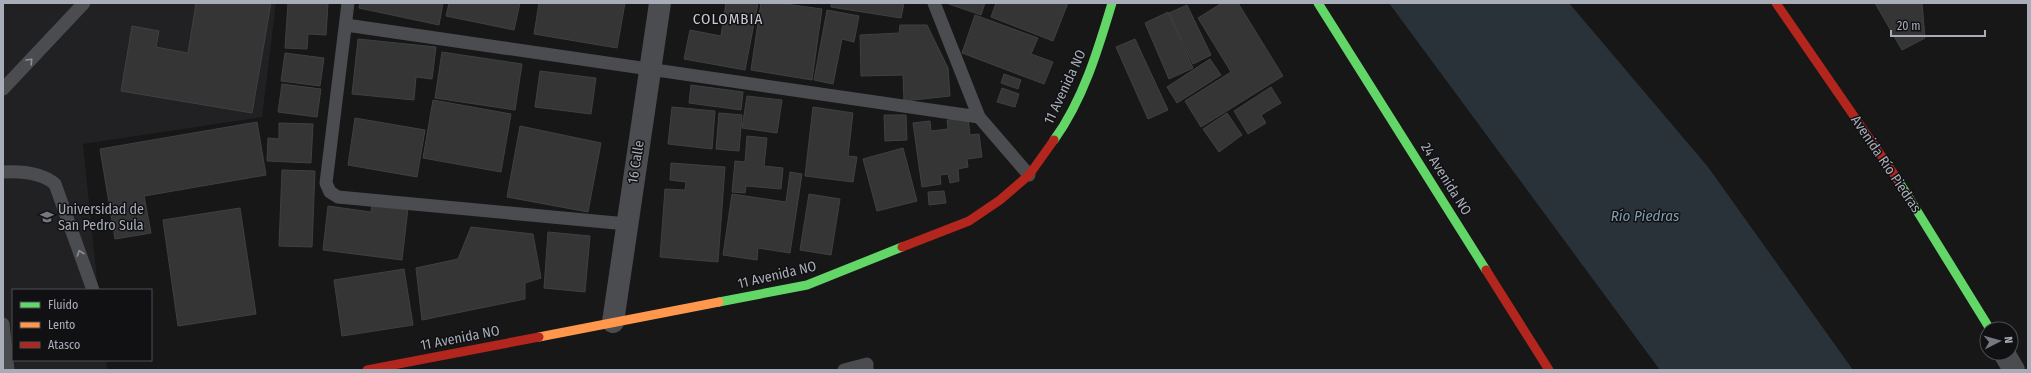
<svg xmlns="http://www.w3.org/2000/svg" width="2031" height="373" viewBox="0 0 2031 373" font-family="'Fira Sans Condensed',sans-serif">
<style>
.built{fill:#212123}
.water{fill:#2a3239}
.building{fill:#353536;stroke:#3f4043}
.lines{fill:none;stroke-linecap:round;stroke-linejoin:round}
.lane{stroke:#4b4c50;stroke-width:13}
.street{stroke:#4b4c50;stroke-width:22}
.fast{stroke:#63d668;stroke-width:9}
.slow{stroke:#ff974d;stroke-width:9}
.jam{stroke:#b3261e;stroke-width:9}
.oneway{stroke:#8c9099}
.labels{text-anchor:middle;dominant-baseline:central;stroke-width:3;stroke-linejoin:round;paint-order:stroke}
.street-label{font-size:14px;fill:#a8adb8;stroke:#111113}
.poi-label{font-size:14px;fill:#a8adb8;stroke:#111113;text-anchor:start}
.neighbourhood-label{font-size:15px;letter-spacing:1px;fill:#c9ccd4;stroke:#111113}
.water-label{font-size:15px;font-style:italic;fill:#7f9bb3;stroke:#111113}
</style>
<rect width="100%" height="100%" fill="#171717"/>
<!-- built -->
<path class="built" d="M3,3H276L262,117L83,144L98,290H13V360H106L107,370H3Z"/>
<!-- water -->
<path class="water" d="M1389,3H1569L1708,167L1853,370H1660Z"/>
<!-- building -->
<g class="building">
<path d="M196,3H271L252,113L121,91L132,26L159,31L156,47L188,53Z"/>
<path d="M288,3H328L326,35L308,34L307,49L285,48Z"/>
<path d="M360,3H443L439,25L359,8Z"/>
<path d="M449,3H520L514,30L446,16Z"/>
<path d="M539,3H625L617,48L534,34Z"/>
<path d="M726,3H758L745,70L684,59L690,30L721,36Z"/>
<path d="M761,3H778L822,9L812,80L751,70Z"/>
<path d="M831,3H904L901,18L831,7Z"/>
<path d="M946,3H985L981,15Z"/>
<path d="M996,3H1068L1053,41L991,17Z"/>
<path d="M1222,3H1238L1283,76L1201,127L1185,101L1231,72L1198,18Z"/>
<path d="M1875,3H1922L1925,38L1902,50Z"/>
<path d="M1187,5L1211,55L1193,64L1169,13Z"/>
<path d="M827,10L859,16L854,42L842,39L833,84L814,80Z"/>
<path d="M1168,12L1193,68L1169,79L1145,23Z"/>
<path d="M975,15L1038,38L1031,54L1053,62L1044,84L962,53Z"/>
<path d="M900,25H927L948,68L950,96L904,101L903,75L861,76L860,35L899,33Z"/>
<path d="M358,39L436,47L432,79L416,77L414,100L352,94Z"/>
<path d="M1135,39L1168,110L1148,119L1116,47Z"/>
<path d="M442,52L522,64L515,110L435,98Z"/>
<path d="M285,53L324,58L320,86L281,81Z"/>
<path d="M1210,59L1221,75L1177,103L1167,87Z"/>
<path d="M540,71L596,78L591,114L535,107Z"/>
<path d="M1004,74L1021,80L1018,89L1001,83Z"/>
<path d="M282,84L321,89L317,117L278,112Z"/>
<path d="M691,85L743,92L741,110L689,103Z"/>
<path d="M1271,87L1281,103L1261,115L1266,123L1248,134L1234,111Z"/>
<path d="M1002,88L1019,94L1015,107L997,102Z"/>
<path d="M747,96L782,100L777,133L742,128Z"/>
<path d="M433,100L511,114L501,172L423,158Z"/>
<path d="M672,107L715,111L712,149L668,144Z"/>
<path d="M813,107L853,113L848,156L857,157L853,182L805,176Z"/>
<path d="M719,113L742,115L739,151L716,149Z"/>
<path d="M1227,113L1242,135L1219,152L1203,129Z"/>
<path d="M884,115H906L907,140L885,141Z"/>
<path d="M355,118L425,130L417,177L348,165Z"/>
<path d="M968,118L970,135L979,134L982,157L967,159L968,167L958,169L959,181L950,183L948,174L940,175L941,184L922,187L913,123L930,121L931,131L948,129L947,120Z"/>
<path d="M257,122L266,175L144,196L151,233L115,239L100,149Z"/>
<path d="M279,123L313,124L311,163L267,161L268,138L279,139Z"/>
<path d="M520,126L601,143L588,212L507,197Z"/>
<path d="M747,136L767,138L764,166L783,168L781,189L746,186L745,193L732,192L735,161L745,162Z"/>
<path d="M903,148L917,201L877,211L863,159Z"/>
<path d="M671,163L725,167L718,262L660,257L665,189L685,190L686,182L670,180Z"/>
<path d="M282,170L315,171L312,247L279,246Z"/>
<path d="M790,172L802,174L790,253L758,248L757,260L723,255L732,194L786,202Z"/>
<path d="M944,191L946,203L929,205L928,192Z"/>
<path d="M809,194L840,199L831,255L800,250Z"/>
<path d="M372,204L408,208L402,260L323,250L328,206L371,212Z"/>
<path d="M240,208L256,314L178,326L163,220Z"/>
<path d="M471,227L533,234L541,278L525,283V299L422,320L416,268L458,259Z"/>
<path d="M548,232L590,236L585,292L544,288Z"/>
<path d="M404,269L413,325L342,336L334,280Z"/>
</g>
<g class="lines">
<!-- lane -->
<g class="lane">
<path d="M348,3L326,183L330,192L338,197L627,224"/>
<path d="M934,3L979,117L1029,175"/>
<path d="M346,25L979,117"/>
<path d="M3,89L84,3"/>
<path d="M3,172C21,171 41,172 55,184L93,290"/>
<path d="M3,324L8,370"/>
<path d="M844,370L867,364V370"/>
</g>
<!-- street -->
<g class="street">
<path d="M613,322L660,3"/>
<path d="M2004,353L2014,370"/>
</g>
<!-- fast -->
<g class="fast">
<path d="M1318,3L1486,270"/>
<path d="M1054,140C1083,100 1098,50 1112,3"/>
<path d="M1898,180L1990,329"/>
<path d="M719,302L807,285L902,247"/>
</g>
<!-- slow -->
<path class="slow" d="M539,337L719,302"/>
<!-- jam -->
<g class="jam">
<path d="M1776,3L1898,180"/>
<path d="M902,247L969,221L1000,200L1029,175L1054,140"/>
<path d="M1486,270L1549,370"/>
<path d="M367,370L539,337"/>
</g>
</g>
<!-- one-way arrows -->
<defs><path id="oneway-chevron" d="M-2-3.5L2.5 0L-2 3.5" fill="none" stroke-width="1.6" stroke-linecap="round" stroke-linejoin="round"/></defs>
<g class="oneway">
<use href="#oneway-chevron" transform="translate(30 61) rotate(-47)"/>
<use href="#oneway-chevron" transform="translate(80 253) rotate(-109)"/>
</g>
<!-- icons -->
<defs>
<g id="university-bare" transform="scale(1.08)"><path d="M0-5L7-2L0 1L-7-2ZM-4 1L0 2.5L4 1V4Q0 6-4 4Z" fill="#757880" stroke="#111113" stroke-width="2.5" paint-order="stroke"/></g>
</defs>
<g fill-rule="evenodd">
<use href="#university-bare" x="47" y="217"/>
</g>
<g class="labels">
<!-- street labels -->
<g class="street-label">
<text transform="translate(1065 87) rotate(-65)">11 Avenida NO</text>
<text transform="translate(636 162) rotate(-81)">16 Calle</text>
<text transform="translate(1886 164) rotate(56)">Avenida Río Piedras</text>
<text transform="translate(1446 179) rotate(58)">24 Avenida NO</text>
<text transform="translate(777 275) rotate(-13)">11 Avenida NO</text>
<text transform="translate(460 338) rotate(-11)">11 Avenida NO</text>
</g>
<!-- poi labels -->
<g class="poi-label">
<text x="58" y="209">Universidad de<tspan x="58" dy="16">San Pedro Sula</tspan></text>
</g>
<!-- neighbourhood labels -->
<g class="neighbourhood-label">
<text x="728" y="19">COLOMBIA</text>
</g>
<!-- water labels -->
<g class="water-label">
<text x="1645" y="216">Río Piedras</text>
</g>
</g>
<!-- border -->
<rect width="2031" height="373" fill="none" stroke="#a8adb8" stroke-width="8"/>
<!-- legend -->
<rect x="12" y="289" width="140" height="72" fill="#111113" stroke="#4d4f55"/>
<rect x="20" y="302" width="20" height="6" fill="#63d668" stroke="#4d4f55"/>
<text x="48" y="309" font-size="12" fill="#a8adb8">Fluido</text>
<rect x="20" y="322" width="20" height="6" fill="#ff974d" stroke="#4d4f55"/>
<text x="48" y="329" font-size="12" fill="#a8adb8">Lento</text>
<rect x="20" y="342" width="20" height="6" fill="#b3261e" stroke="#4d4f55"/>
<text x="48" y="349" font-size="12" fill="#a8adb8">Atasco</text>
<!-- north arrow -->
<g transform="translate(1999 341) rotate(84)"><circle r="19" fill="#111113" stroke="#4d4f55"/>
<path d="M0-3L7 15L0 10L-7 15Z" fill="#757880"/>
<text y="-6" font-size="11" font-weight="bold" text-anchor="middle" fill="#a8adb8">N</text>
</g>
<!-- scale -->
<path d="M1891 30v6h94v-6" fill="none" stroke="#a8adb8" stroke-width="2"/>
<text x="1897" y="30" font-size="12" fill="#a8adb8" stroke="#111113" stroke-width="3" paint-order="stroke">20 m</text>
</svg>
